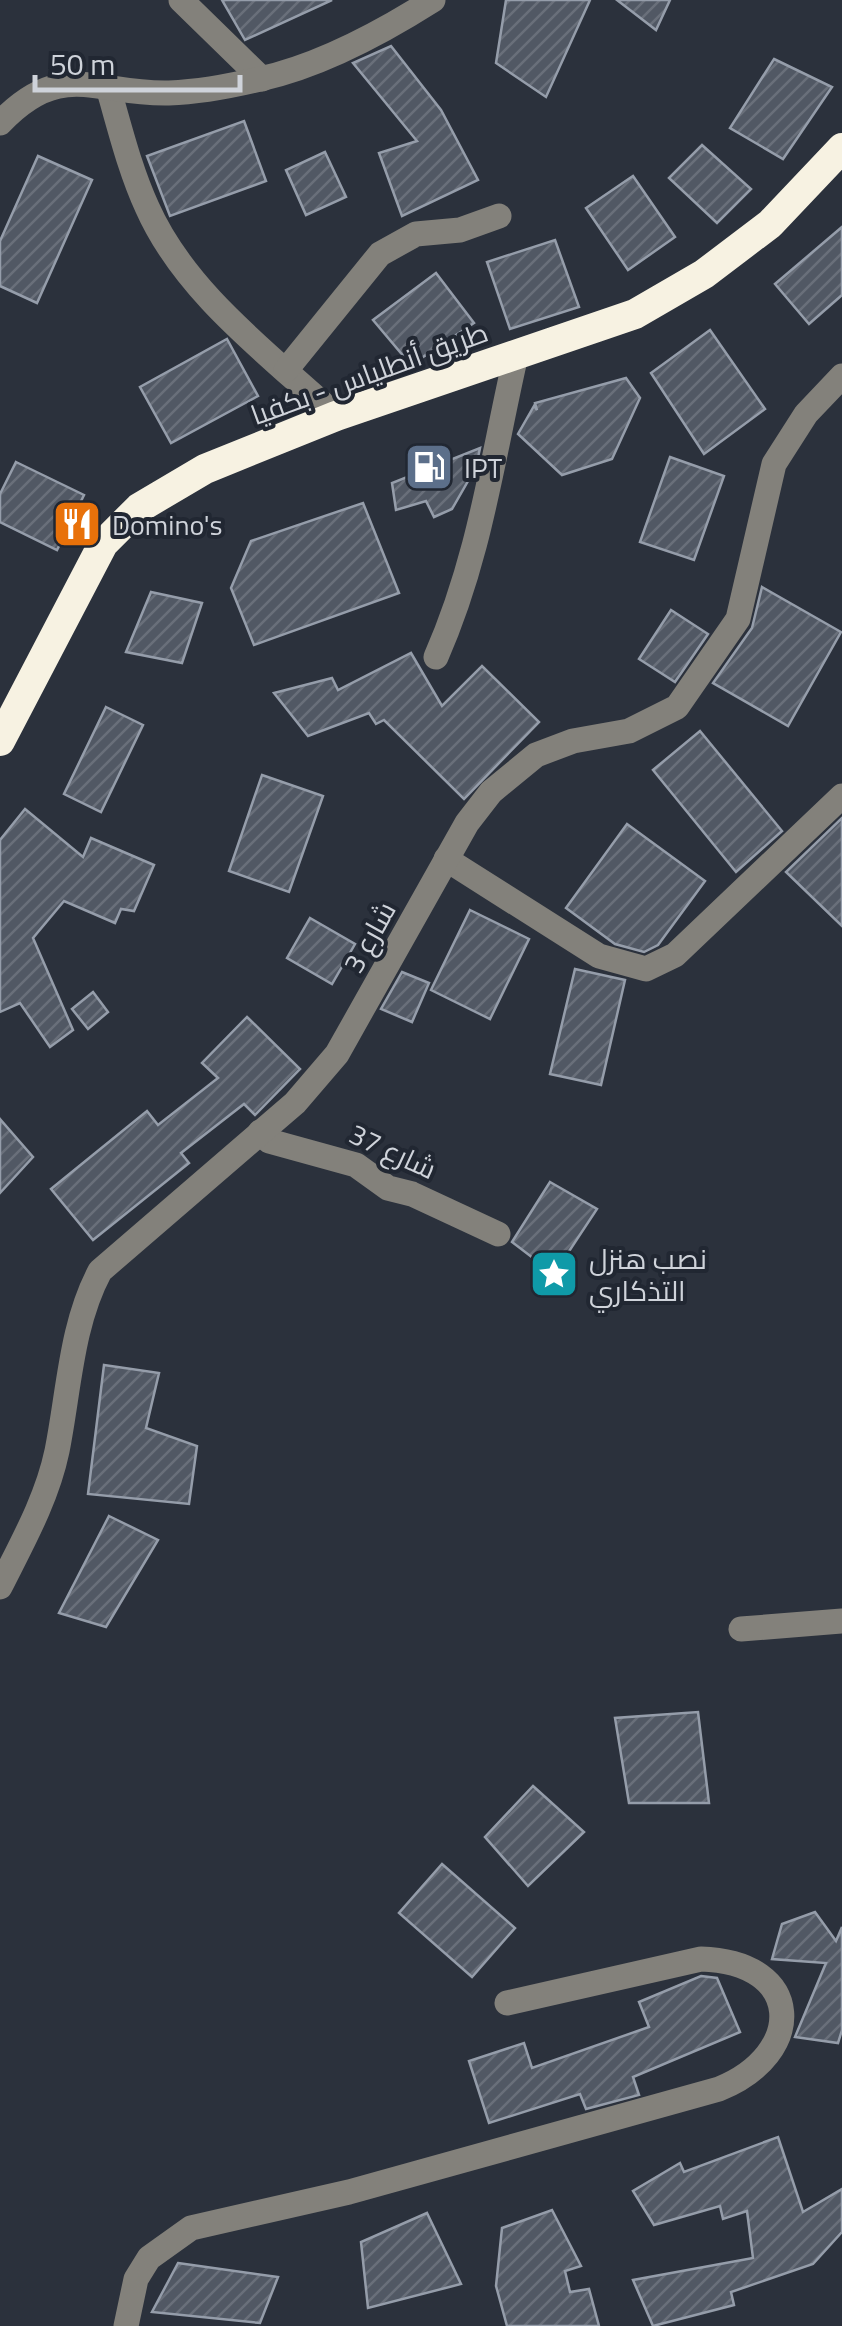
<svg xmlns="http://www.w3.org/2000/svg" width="842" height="2326" viewBox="0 0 842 2326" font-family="'Titillium Web',Cairo,sans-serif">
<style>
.building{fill:url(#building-hatch);stroke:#959daa;stroke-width:2.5}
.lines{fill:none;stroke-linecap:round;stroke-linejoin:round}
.minor{stroke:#83817b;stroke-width:25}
.highway{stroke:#f7f2e2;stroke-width:30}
.labels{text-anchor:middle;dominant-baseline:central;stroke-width:8;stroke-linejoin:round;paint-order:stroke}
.street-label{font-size:28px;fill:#cfd3da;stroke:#212732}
.poi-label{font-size:28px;fill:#cfd3da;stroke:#212732;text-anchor:start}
</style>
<defs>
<pattern id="building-hatch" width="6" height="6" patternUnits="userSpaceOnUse" patternTransform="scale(2.5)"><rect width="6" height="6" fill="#515864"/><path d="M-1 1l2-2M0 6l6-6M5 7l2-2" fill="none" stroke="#696f7a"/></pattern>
</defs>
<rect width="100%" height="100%" fill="#2b313c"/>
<!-- building -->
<g class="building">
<path d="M222,0H332L245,40Z"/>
<path d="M506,0H590L546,97L496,63Z"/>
<path d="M617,0H670L656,30Z"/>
<path d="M391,46L441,110L478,180L402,216L379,153L417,141L353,63Z"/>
<path d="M774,59L832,87L783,159L730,128Z"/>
<path d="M244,121L266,181L170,216L147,156Z"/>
<path d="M702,145L751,189L717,223L669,178Z"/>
<path d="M325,152L346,197L306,215L286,170Z"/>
<path d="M38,156L92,180L37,303L0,286V241Z"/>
<path d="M633,176L675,237L628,270L586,208Z"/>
<path d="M842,227V295L809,324L775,284Z"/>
<path d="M555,240L579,307L510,329L487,262Z"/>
<path d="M436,273L474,323L411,365L373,320Z"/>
<path d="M710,330L765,409L704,454L651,373Z"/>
<path d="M227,339L258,396L171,443L140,387Z"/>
<path d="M626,378L640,398L612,459L562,475L518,434L534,406L537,410L535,403Z"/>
<path d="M480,448L476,467L452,509L434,517L426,501L396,510L392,483Z"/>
<path d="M670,457L724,476L694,560L640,542Z"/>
<path d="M16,462L84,495L57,550L0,522V494Z"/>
<path d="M363,503L399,593L254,645L231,588L251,541Z"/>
<path d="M762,587L841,632L788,726L713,683L752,628Z"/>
<path d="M151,592L202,603L182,663L126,652Z"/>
<path d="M671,610L708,634L675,682L639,659Z"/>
<path d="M411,653L442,706L482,666L539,722L464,799L384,720L376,724L369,713L308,736L274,693L332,678L338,690Z"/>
<path d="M106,707L143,725L101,812L64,794Z"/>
<path d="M700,731L782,831L736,872L653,770Z"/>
<path d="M262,775L323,796L289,892L229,871Z"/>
<path d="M25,809L83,857L91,838L154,865L134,911L121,909L115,923L64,901L33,938L73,1030L50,1047L20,1003L0,1012V840Z"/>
<path d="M842,818V926L786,872Z"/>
<path d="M627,824L705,881L658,945L644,952L615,944L566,908Z"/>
<path d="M470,910L529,939L490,1019L431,990Z"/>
<path d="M310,918L355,944L332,984L287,958Z"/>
<path d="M575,969L625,980L601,1085L550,1074Z"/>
<path d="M402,972L429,983L412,1022L381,1009Z"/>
<path d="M93,992L108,1012L88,1029L72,1009Z"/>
<path d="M247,1017L300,1069L255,1115L244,1104L181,1153L189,1163L93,1240L51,1189L147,1111L158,1125L218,1078L202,1063Z"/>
<path d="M0,1119L33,1157L0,1193Z"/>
<path d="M550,1182L597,1209L554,1274L512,1242Z"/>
<path d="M104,1365L159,1373L146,1428L197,1446L189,1504L88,1494Z"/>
<path d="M109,1516L158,1540L106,1627L59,1613Z"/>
<path d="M698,1712L709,1803H629L615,1718Z"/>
<path d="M533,1786L584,1832L528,1886L485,1837Z"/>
<path d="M442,1864L515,1928L472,1977L399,1913Z"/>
<path d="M815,1912L836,1941L842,1927V2030L838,2043L795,2037L826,1963L772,1959L782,1924Z"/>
<path d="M701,1976L717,1978L740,2032L633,2077L639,2095L586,2109L580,2094L489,2123L469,2061L524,2043L532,2068L649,2027L639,2002Z"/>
<path d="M778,2137L803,2212L842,2189V2232L813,2264L731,2292L734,2305L653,2326L633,2280L753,2258L747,2211L723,2219L720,2206L654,2225L633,2191L680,2163L684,2172Z"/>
<path d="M552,2210L581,2266L565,2271L570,2292L589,2289L599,2326H507L496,2286L502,2228Z"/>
<path d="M427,2213L461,2284L368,2308L361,2242Z"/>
<path d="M178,2263L278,2277L260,2323L152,2312Z"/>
</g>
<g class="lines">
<!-- minor -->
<g class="minor">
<path d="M181,0L262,79"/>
<path d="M107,84C119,124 129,168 147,207C185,293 269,354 336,416"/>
<path d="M0,123C62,58 96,95 169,93C198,92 231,86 260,79C320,66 381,33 433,0"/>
<path d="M286,370L380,254L416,234L460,230L499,216"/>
<path d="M436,657C480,557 492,460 516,355"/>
<path d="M446,859L599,956L646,969L675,955L842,796"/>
<path d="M260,1132L269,1141L356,1165L388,1188L412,1194L498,1234"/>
<path d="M0,1587C22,1543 47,1499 57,1451C69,1391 71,1325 100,1271L295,1103L337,1054L467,823L491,792L536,755L573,741L629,731L677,707L738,619L774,464L806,414L842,376"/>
<path d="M741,1629L842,1621"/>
<path d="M126,2326L136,2279L149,2258L191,2228L349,2192L719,2089C806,2054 805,1962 701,1959L507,2003"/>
</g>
<!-- highway -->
<path class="highway" d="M0,741L103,544L139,508L205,469L336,416L635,314L704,274L770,224L842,148"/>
</g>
<!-- icons -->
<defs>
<g id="fuel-square" transform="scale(2.5)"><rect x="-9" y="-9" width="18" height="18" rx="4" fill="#5c6f8a" stroke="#212732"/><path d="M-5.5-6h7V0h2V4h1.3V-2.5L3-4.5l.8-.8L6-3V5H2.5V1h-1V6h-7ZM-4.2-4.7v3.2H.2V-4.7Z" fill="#fff"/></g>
<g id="restaurant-square" transform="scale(2.5)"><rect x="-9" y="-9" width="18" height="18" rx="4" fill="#e8710a" stroke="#212732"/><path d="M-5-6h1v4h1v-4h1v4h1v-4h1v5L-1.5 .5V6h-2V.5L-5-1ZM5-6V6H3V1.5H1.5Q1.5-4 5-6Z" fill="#fff"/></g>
<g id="sight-square" transform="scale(2.5)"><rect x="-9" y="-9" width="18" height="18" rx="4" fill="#0f9aa8" stroke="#212732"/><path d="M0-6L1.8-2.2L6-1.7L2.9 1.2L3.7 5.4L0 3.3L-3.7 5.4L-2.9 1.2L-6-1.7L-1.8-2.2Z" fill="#fff"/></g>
</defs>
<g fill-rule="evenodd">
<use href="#fuel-square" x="429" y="467"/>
<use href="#restaurant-square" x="77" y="524"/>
<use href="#sight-square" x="554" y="1274"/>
</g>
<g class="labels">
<!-- street labels -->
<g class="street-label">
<text transform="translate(369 373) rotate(-20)">طريق أنطلياس - بكفيا</text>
<text transform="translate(369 937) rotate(-61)">شارع 3</text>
<text transform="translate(393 1151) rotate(25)">شارع 37</text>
</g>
<!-- poi labels -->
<g class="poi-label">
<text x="464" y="467">IPT</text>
<text x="112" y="524">Domino's</text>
<text x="589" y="1258">نصب هنزل<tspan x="589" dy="32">التذكاري</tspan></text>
</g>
</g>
<!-- scale -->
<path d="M35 75v15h205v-15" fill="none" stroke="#cfd3da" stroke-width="5"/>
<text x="50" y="75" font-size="30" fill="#cfd3da" stroke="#212732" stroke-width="8" paint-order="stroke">50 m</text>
</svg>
